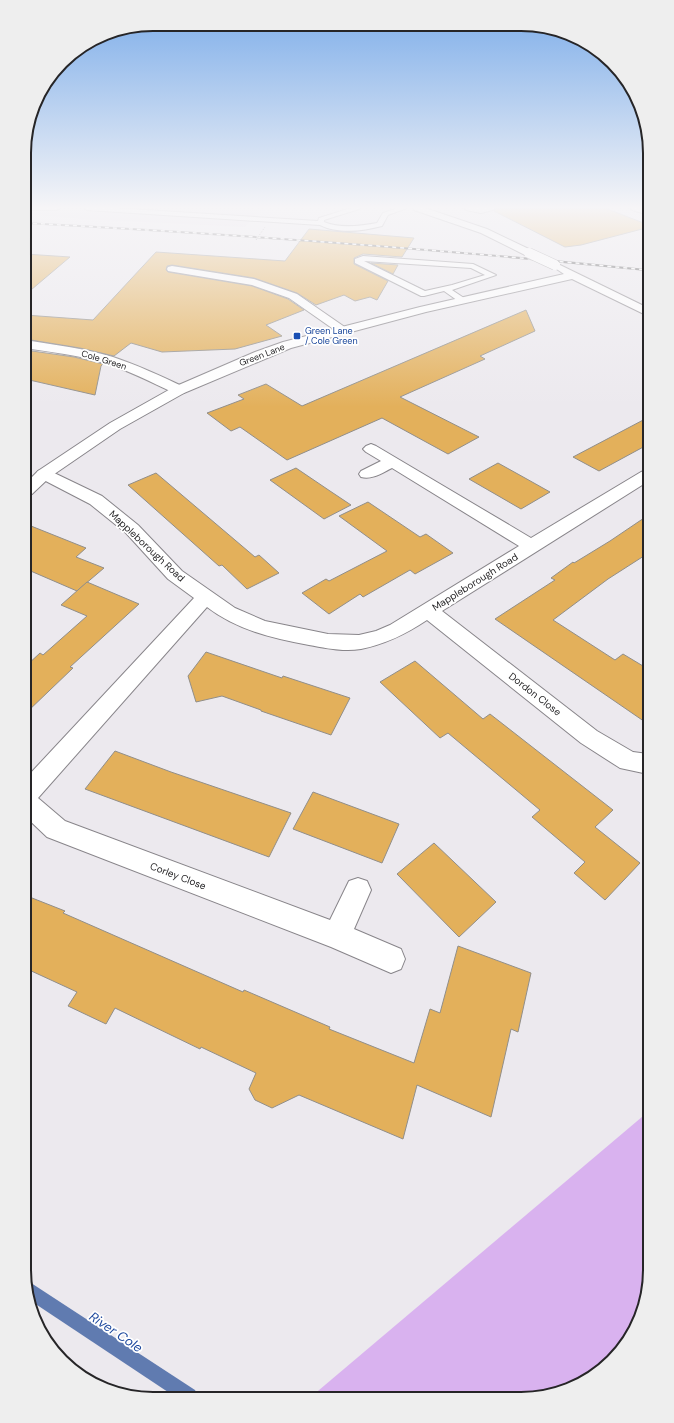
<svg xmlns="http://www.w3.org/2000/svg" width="674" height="1423" viewBox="0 0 674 1423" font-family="'DM Sans',sans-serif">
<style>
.built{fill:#e3dbe7}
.green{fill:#d9b2ef}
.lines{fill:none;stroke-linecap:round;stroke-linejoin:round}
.stream{fill:#607bb0;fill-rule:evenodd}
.building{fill:#e3b05b;stroke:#918e89}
.service-casing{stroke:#88858a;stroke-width:2}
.minor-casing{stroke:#88858a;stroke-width:2}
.tertiary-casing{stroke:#88858a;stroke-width:2}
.service{fill:#fff;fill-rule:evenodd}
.minor{fill:#fff;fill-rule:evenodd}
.tertiary{fill:#fff;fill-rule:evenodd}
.rail-casing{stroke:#4b4a4c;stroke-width:2}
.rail{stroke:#fff;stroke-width:1.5;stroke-dasharray:4;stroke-linecap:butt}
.tertiary-bridge-casing{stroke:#88858a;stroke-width:11;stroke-linecap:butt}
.path-bridge{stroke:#908e92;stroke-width:1;stroke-dasharray:1.5 1.5;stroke-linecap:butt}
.tertiary-bridge{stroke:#fff;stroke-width:10}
.transit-dot{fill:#1a4fb4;stroke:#fff;stroke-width:1.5}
.labels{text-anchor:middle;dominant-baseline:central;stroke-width:3.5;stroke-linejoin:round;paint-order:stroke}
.far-transit-label{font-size:9px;fill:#164399;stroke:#fff;text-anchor:start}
.far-street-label{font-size:9px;fill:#262527;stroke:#fff}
.street-label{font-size:10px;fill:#262527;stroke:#fff}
.near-water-label{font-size:13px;font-style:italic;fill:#1d489e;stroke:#fff}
.rim{fill:none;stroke:#262527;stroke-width:2}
</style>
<rect width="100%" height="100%" fill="#ece9ee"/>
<!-- built -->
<path class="built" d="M25,208H264L245,227L82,219L25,214Z"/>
<!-- green -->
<path class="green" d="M649,1111L650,1278L640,1319L623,1349L593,1377L554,1395L312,1396Z"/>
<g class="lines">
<!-- stream -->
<path class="stream" d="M28,1281L195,1390L198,1396H174L28,1299Z"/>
</g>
<!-- building -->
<g class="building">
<path d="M496,208H605L646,224V228L581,245L565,247L494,211Z"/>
<path d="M309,229L414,238L402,257L363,254L354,258V264L388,281L377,300L370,297L355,301L344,295L316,305L297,293L254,278L172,265L167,266L166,270L168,272L252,286L288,299L304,310L266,325L282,336L235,349L162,352L131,343L114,356L80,348L25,339V315L93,320L156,252L285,261Z"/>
<path d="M25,254L70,257L25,295Z"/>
<path d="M371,263L398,265L393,274Z"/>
<path d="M526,310L535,331L480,356L485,359L400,397L479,437L448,454L382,418L287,460L240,427L231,431L207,413L244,399L238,395L266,384L302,406Z"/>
<path d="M25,350L74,357L103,364L101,366L95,395L25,379Z"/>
<path d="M647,418V445L599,471L573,457Z"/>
<path d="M498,463L525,478L550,492L521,509L469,479Z"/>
<path d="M296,468L330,491L351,505L324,519L270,480Z"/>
<path d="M156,473L255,557L259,555L279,573L247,589L222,565L219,566L128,485Z"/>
<path d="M368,502L420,537L426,534L453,553L415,574L410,570L363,597L360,594L329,614L302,593L326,579L329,581L387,551L339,516Z"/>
<path d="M647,516V554L608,579L553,620L615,660L623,654L648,669V724L495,619L555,580L551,578L573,562L574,563L610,541Z"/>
<path d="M26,524L86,548L76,557L104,568L77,591L26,569Z"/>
<path d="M87,582L139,604L70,667L73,668L26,713V666L40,653L43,655L87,616L61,605Z"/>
<path d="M206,652L282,678L283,676L350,698L331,735L261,711V710L222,696L196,702L188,676Z"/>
<path d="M415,661L483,719L490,714L613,810L595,827L640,863L605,900L574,873L585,862L532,817L540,810L448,733L440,738L380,682Z"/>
<path d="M115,751L171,772L291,813L269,857L85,789Z"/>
<path d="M313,792L399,824L382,863L293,829Z"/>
<path d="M434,843L496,902L459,937L397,874Z"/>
<path d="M27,896L65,911L63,913L243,992L244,990L330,1027L329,1029L414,1063L430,1009L440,1013L458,946L531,973L518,1032L511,1029L491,1117L417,1085L403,1139L299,1095L272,1108L255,1100L249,1089L256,1073L201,1047L200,1049L115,1008L106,1024L68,1006L77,992L27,969Z"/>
</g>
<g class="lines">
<!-- service casing -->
<g class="service-casing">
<g id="service">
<path d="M25,208H60L57,210H26Z"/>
<path d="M84,208H114L318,221L319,218L351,208H360L359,209L324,220V222C340,229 361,226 377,223L383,213L398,208H407L388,215L382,226C363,231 338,234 320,225L87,210Z"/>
<path d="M363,256L473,264L496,275L452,290L464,298L465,300L461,303L444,291L424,296H421L355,263V259ZM364,261L471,268L485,275L452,285L425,291Z"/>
</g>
</g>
<!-- minor casing -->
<g class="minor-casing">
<g id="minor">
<path d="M464,208H495L493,210L481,213L466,210Z"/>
<path d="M630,208H646V214L632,210Z"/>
<path d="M172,266L254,279L297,294L349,330L347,333H339L289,298L252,285L168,271L167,269L168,267Z"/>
<path d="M25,340C54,345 84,348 113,357C137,365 161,376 184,387L186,390L184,393L179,394L174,393C151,382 128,370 104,363C78,355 51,352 25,348Z"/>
<path d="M371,444L376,446L531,538L641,472L647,470V482L442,611L597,731L633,752L648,754V774L620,768L581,743L427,620C406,634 386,644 361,649C344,652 325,648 309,645C272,638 237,630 207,607L38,798L65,821L330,920L349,881L358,878L367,881L371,890L354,929L401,949L405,959L401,969L391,973L331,947L47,837L27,818V777L194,598L168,579L126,533L90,504L38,477L36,474L38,471L44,469L50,471L102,496L138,525L182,571L235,608L265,621L328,634L359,635L376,631L390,625L519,546L392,468C382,473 372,480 361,477L359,474L361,471L381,461L366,452L363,449L366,446Z"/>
</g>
</g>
<!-- tertiary casing -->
<g class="tertiary-casing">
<g id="tertiary">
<path d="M413,208H425L487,229L533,251L534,253L533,255H525L481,233L414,210Z"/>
<path d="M560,265L646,307V315L572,279L426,312L291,348L184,393L120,429L50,477L32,494L26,496V483L38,471L110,423L174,387L255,352L283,342L420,307L564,274L555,268Z"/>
</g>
</g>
<!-- service -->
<use href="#service" class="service"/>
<!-- minor -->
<use href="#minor" class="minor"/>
<!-- tertiary -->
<use href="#tertiary" class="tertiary"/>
<!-- rail casing -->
<g class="rail-casing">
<path id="rail" d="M25,223C232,234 439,249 646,270"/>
</g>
<!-- rail -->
<use href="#rail" class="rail"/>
<!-- tertiary-bridge casing -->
<g class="tertiary-bridge-casing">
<path id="tertiary-bridge" d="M529,253L555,265"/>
</g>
<!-- path-bridge -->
<path class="path-bridge" d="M256,240L265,227"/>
<!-- tertiary-bridge -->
<use href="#tertiary-bridge" class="tertiary-bridge"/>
</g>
<!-- sky -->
<linearGradient id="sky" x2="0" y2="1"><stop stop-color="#7bace9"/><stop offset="0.51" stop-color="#f6f5f7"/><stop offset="1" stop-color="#f6f5f7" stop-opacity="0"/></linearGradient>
<rect width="674" height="407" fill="url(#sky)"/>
<!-- markers -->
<rect class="transit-dot" x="293" y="332" width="8" height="8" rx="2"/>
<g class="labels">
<!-- far-transit labels -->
<g class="far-transit-label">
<text x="305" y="331">Green Lane<tspan x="305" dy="10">/ Cole Green</tspan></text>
</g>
<!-- far-street labels -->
<g class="far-street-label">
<text transform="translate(262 355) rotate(-21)">Green Lane</text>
<text transform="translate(104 360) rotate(17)">Cole Green</text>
</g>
<!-- street labels -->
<g class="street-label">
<text transform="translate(147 546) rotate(43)">Mappleborough Road</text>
<text transform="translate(475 582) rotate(-32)">Mappleborough Road</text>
<text transform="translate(535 694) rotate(38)">Dordon Close</text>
<text transform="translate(178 876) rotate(21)">Corley Close</text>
</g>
<!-- near-water labels -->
<g class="near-water-label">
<text transform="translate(116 1332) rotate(34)">River Cole</text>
</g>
</g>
<!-- crop -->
<path d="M0 0H674V1423H0ZM153 31H521A122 122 0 0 1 643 153V1270A122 122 0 0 1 521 1392H153A122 122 0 0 1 31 1270V153A122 122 0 0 1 153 31Z" fill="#eee" fill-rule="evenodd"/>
<path class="rim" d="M153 31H521A122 122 0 0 1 643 153V1270A122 122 0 0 1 521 1392H153A122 122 0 0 1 31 1270V153A122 122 0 0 1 153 31Z"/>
</svg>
